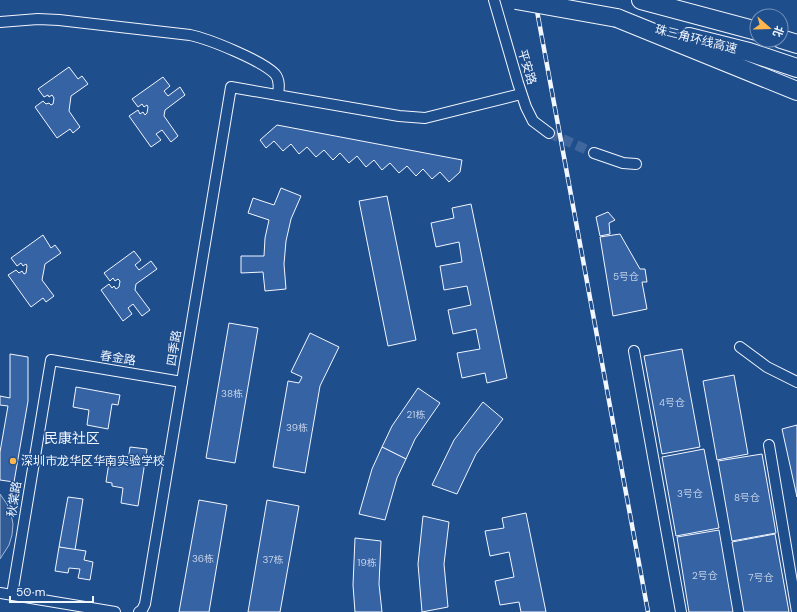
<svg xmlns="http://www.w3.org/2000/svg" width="797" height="612" viewBox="0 0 797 612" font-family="'DM Sans','Noto Sans SC',sans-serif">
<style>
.built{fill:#305b95;stroke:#a8bbd7}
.building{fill:#3563a3;stroke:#f2f6ff}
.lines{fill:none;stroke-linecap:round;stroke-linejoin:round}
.minor-tunnel{stroke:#3f679d;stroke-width:10;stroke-dasharray:10 5;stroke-linecap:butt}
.minor-casing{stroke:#f2f6ff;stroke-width:12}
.motorway-casing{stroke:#f2f6ff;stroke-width:20}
.minor{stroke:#1f4e8c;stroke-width:10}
.motorway{stroke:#1f4e8c;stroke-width:18}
.rail-casing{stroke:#f2f6ff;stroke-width:4.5}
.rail{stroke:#1f4e8c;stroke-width:3;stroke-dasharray:9;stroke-linecap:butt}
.motorway-bridge-casing{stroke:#f2f6ff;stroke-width:20;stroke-linecap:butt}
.motorway-bridge{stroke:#1f4e8c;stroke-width:18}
.poi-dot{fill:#ffb74d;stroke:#1f4e8c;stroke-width:1.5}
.labels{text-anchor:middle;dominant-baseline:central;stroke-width:3;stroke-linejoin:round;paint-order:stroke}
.number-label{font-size:10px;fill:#c3d1e8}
.street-label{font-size:12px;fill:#f2f6ff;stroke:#1f4e8c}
.poi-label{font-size:12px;fill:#f2f6ff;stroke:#1f4e8c;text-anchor:start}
.quarter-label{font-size:14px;fill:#f2f6ff;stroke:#1f4e8c}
</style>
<rect width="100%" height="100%" fill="#1f4e8c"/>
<!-- built -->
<path class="built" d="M0,494L7,504L11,514L13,524L12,535L9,545L0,559Z"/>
<!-- building -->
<g class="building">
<path d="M69,67L78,79L82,76L88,84L71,96L69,111L80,127L73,133L70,129L57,138L35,107L43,101L46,104L49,103L51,105L53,104L54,98L52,95L49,97L48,95L44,97L38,89Z"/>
<path d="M163,77L170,86L164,91L168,96L180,87L185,95L165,110L164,116L178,136L171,142L162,130L156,134L161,140L151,147L129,116L138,110L140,114L143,112L145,115L147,113L148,107L147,105L144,107L142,104L138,107L132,99Z"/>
<path d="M277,125L462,160L460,172L449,182L440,172L432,179L423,169L416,176L407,166L399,173L390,163L382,170L374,160L366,167L357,156L349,163L340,153L333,160L324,150L316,157L307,147L299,154L291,144L283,151L274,141L266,148L260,140Z"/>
<path d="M281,188L301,196L291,219L286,241L284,264L286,289L265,291L263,272L241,273V256H264L265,238L269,220L248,213L253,198L274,205Z"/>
<path d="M387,196L416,340L388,346L359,201Z"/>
<path d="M471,204L507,378L487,383L485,373L462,378L457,353L480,349L476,329L453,334L448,310L471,305L467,286L444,290L440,266L462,262L459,242L436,247L431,223L454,218L452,208Z"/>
<path d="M608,212L615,220L609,223L610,234L600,236L596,217Z"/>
<path d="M620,234L640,269H645L647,282H642L647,309L613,316L600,237Z"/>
<path d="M43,235L51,248L55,245L61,253L45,264L42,280L54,296L46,302L43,298L31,307L8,275L16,270L19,273L22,271L24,274L26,273L27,266L26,264L23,266L21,263L17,266L11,258Z"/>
<path d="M134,251L141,260L135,265L139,270L151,261L157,269L136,284L135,290L150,310L142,316L133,304L128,308L132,314L123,321L101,290L109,284L112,288L114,286L116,289L119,287L120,281L118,279L115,281L113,278L110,281L104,273Z"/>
<path d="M229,323L258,328L235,463L206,458Z"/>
<path d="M310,333L339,347L320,386L305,473L273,467L288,381L299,383L302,377L291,372Z"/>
<path d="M682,349L700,447L662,454L644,356Z"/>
<path d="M10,354L28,357V401L14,482L0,480V452L8,406L0,405V396L10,398Z"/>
<path d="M734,375L748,454L717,460L703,381Z"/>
<path d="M76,387L120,395L118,405L112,404L108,429L87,425L89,410L73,407Z"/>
<path d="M418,388L440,403L415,439L406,459L382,447L392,426Z"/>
<path d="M483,402L503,419L476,454L457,494L432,485L454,440Z"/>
<path d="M797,425V497L782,429Z"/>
<path d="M130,447L147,449L138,506L121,503L123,488L112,486V483L106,482L109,462L116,463V459L128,461Z"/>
<path d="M382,447L406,459L397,478L385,520L359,514L372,469Z"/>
<path d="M704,449L719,528L676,536L662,457Z"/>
<path d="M762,454L776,533L732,541L718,461Z"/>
<path d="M68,497L83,499L75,550L59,547Z"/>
<path d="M199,500L227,505L209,612H179Z"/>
<path d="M267,500L299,506L280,612H248Z"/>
<path d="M526,513L546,612H521L519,602L500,605L495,581L514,577L509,552L490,556L485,531L504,528L502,518Z"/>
<path d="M423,516L449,522L444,564L448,607L422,612L418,564Z"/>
<path d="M719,530L733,612H689L677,537Z"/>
<path d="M775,534L789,612H744L732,542Z"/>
<path d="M355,538L381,541L379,584L382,612H355L353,585Z"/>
<path d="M59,547L86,551L84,560L93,562L90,580L78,578L80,569L69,568L68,573L55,571Z"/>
</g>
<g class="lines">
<!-- minor-tunnel -->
<path class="minor-tunnel" d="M549,133L594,153"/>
<!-- minor casing -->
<g class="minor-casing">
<g id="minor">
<path d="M494,0L518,83L526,107L533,121L549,133"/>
<path d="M0,22L38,19L59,20L190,35C209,39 261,60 275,74C280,80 279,88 278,95"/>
<path d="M594,153L623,163L636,164"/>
<path d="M740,347L767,367L797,382"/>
<path d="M634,351L681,612"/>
<path d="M769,445L797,612"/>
<path d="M0,593L115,612"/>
<path d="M12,595L51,360L182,382"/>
<path d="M139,612L142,610L145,604L231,87L399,116L425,118L521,94"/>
</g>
</g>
<!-- motorway casing -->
<g class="motorway-casing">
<g id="motorway">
<path d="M641,0L757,31"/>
<path d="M617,18L797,91"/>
<path d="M689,37L749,52L797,68"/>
<path d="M781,39L797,44"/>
</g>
</g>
<!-- minor -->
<use href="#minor" class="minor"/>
<!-- motorway -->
<use href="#motorway" class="motorway"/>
<!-- rail casing -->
<g class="rail-casing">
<path id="rail" d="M535,0L648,612"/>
</g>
<!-- rail -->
<use href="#rail" class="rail"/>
<!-- motorway-bridge casing -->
<g class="motorway-bridge-casing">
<path id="motorway-bridge" d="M516,0L617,18"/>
</g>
<!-- motorway-bridge -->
<use href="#motorway-bridge" class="motorway-bridge"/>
</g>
<!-- markers -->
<circle class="poi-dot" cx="13" cy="461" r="4"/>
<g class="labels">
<!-- number labels -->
<g class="number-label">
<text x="626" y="276">5号仓</text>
<text x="232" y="393">38栋</text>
<text x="672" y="402">4号仓</text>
<text x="416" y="414">21栋</text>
<text x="297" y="427">39栋</text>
<text x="690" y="493">3号仓</text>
<text x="747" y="497">8号仓</text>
<text x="203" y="558">36栋</text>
<text x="273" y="559">37栋</text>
<text x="367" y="562">19栋</text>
<text x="705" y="575">2号仓</text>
<text x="761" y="577">7号仓</text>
</g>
<!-- street labels -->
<g class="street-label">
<text transform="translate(696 39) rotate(14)">珠三角环线高速</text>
<text transform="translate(527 67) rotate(73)">平安路</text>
<text transform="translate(174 348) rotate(-81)">四季路</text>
<text transform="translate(118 358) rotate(9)">春金路</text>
<text transform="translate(14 499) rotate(-81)">秋棠路</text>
</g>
<!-- poi labels -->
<g class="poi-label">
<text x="21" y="461">深圳市龙华区华南实验学校</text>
</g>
<!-- quarter labels -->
<g class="quarter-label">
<text x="72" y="438">民康社区</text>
</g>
</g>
<!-- north arrow -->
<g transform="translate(769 28) rotate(110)"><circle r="19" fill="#1f4e8c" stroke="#7391ba"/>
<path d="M0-3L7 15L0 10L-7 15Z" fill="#ffb74d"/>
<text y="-6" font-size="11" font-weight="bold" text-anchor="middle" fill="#f2f6ff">北</text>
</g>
<!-- scale -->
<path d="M10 596v6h83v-6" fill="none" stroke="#f2f6ff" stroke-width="2"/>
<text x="16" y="596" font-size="12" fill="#f2f6ff" stroke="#1f4e8c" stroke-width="3" paint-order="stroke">50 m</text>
</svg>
